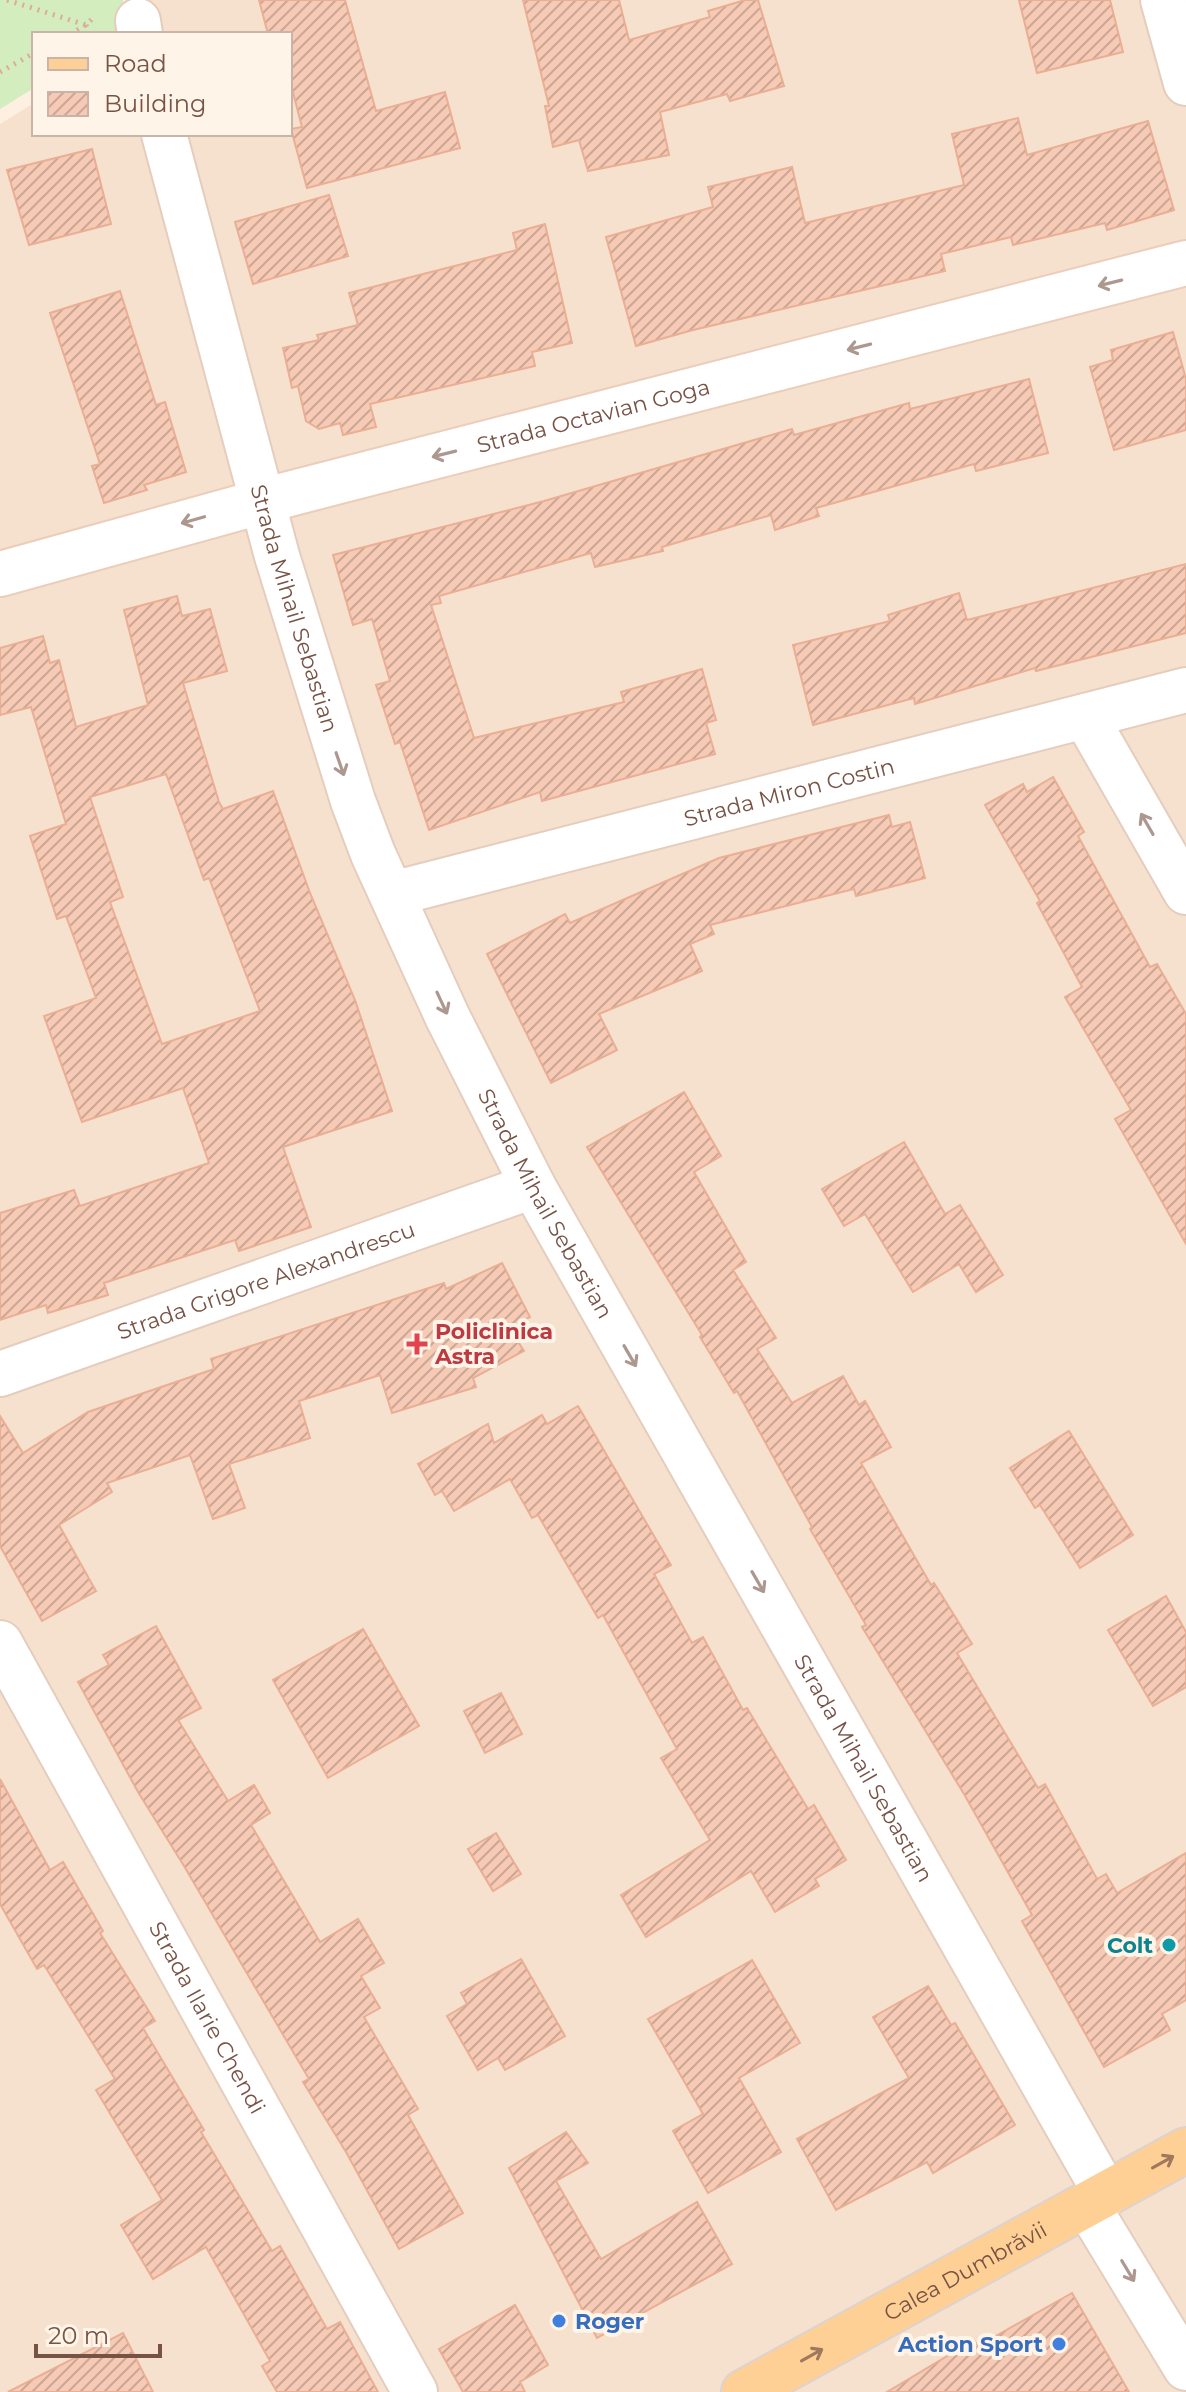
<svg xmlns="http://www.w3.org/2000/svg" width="1186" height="2392" viewBox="0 0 1186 2392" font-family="Montserrat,sans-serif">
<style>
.residential{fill:#f6e1ce}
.green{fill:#d4edbe}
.building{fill:url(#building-hatch);stroke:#eaae94;stroke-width:2;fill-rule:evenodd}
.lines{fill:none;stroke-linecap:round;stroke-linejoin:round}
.minor-casing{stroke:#e5cdbe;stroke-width:48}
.secondary-casing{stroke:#ebcdbb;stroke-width:48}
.primary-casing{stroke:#dcd2cf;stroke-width:48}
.path{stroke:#dbad99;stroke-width:5;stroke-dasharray:2 6;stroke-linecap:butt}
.minor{stroke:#fff;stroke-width:44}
.secondary{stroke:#fff;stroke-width:44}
.primary{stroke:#ffd096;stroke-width:44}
.oneway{stroke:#ad988f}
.oneway2{stroke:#a0785d}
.health-dot{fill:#e0444e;stroke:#fff4e8;stroke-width:3}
.culture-dot{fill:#0f9aa8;stroke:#fff4e8;stroke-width:3}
.shop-dot{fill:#3f7fe0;stroke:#fff4e8;stroke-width:3}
.labels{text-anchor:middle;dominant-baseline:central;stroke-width:8;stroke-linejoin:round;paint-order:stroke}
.street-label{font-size:22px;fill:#775345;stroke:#fff4e8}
.health-label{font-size:22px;font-weight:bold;fill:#be3a42;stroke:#fff4e8;text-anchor:start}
.culture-label{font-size:22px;font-weight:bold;fill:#0d838f;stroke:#fff4e8;text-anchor:end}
.shop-label{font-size:22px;font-weight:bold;fill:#366cbe;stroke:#fff4e8;text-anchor:start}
</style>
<defs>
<pattern id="building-hatch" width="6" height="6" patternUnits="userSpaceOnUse" patternTransform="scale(2)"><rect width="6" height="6" fill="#f6cab5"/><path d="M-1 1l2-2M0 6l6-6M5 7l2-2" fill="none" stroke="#cca795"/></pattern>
</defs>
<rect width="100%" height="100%" fill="#fef0e0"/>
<!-- residential -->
<path class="residential" d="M131,0H1186V2392H0V124L34,103V134H290V34H129Z"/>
<!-- green -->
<path class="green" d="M0,0H123V34H34V88L0,109Z"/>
<!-- building -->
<g class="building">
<path d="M259,0H345L376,111L445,92L460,148L307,188L291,129L302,127L290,81V34H268Z"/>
<path d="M523,0H619L629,40L710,17L708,11L745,0H758L784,86L730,101L727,94L660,112L669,155L588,171L579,140L553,147L545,106H549Z"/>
<path d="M1019,0H1110L1123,52L1037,73Z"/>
<path d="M1018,118L1027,155L1148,121L1174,210L1107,230L1105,223L1013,245L1011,237L941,254L945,271L693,330L636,346L606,237L713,207L708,187L792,167L805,223L964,185L952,134Z"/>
<path d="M92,149L111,224L29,245L7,170Z"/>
<path d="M329,195L348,256L253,284L235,222Z"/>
<path d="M545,224L572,343L532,352L535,366L370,404L376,427L343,435L340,423L319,429L306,421L298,386L292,388L283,348L319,340L317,335L358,325L349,293L517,250L513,233Z"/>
<path d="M120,291L156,405L165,402L186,472L144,485L147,490L104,503L92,466L100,464L50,313Z"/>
<path d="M1173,332L1186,379V430L1114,450L1090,367L1113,360L1111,350Z"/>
<path d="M1029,379L1048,453L976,471L974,464L816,508L819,516L775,530L771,515L662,547L663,551L595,567L591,553L439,596L441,603L431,605L474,738L624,702L621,692L702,669L716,720L706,723L715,754L542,801L540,792L429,830L400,742L395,744L376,685L390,681L372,619L353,625L333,555L544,501L792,429L794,435L909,403L910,409Z"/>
<path d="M1186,564V633L1036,671L1035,668L915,704L914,698L813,725L793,645L890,621L888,615L959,593L967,620Z"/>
<path d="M177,596L182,616L210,609L227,671L183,683L219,802L223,809L273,791L310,893L355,1000L392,1111L283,1147L311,1227L239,1251L235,1240L104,1283L108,1295L48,1313L46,1305L0,1320V1213L74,1190L80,1206L209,1163L183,1088L82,1122L44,1016L96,998L66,916L57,919L30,836L66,824L31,707L0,715V648L43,636L50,663L59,660L76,727L148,705L124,610ZM166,774L204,880L209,878L260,1011L162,1044L110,902L123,897L90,797Z"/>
<path d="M1053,777L1084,832L1078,836L1150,967L1157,964L1186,1014V1244L1115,1119L1131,1110L1065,997L1082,987L1037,903L1040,901L985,805L1023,784L1027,792Z"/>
<path d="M889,815L892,827L910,822L925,878L856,896L854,889L710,925L714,934L690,944L702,971L599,1014L617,1050L551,1083L487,954L565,914L570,923L719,858Z"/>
<path d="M684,1092L721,1156L694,1172L746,1262L733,1270L776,1338L757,1349L792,1403L843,1376L859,1405L865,1401L891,1447L861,1463L931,1585L934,1583L972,1644L957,1653L1038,1788L1045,1784L1097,1879L1106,1874L1117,1893L1186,1853V2000L1162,2014L1170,2030L1104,2067L1022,1921L1032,1915L964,1794L862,1627L866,1625L810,1529L812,1527L737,1391L734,1393L700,1337L702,1335L587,1147Z"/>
<path d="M904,1142L945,1214L960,1205L1003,1275L976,1292L959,1264L913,1292L865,1214L844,1226L822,1189Z"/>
<path d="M502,1263L530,1317L509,1328L524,1351L473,1378L476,1387L392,1413L380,1375L299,1401L310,1438L229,1464L245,1508L213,1519L190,1455L107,1483L112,1492L59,1525L96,1591L42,1621L0,1546V1416L23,1453L88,1412L214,1369L211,1359L444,1283L446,1289Z"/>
<path d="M578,1406L671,1565L654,1574L692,1643L703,1637L743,1710L747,1708L808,1809L814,1805L846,1860L815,1879L819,1886L775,1912L751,1871L646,1937L621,1895L710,1840L661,1758L677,1749L603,1615L598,1618L538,1515L532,1518L510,1479L454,1511L442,1491L435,1495L418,1464L488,1424L494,1443L542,1415L547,1424Z"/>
<path d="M1069,1431L1133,1535L1080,1568L1040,1505L1035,1508L1010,1468Z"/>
<path d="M1166,1596L1186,1632V1687L1153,1706L1108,1630Z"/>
<path d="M156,1626L201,1708L178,1720L228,1801L254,1785L270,1813L251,1825L320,1942L358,1919L384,1963L361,1976L380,2008L364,2017L418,2109L408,2115L463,2213L399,2249L346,2152L303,2082L309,2079L184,1866L138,1792L78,1682L109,1665L103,1655Z"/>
<path d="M363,1629L419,1726L328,1778L273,1680Z"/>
<path d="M501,1693L522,1734L485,1753L464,1711Z"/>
<path d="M0,1779L50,1870L63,1862L103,1931L100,1933L155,2021L143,2028L204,2130L201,2132L272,2251L280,2246L327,2329L340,2322L378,2392H277L262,2366L270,2361L206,2247L153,2279L121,2225L162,2200L96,2090L115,2079L44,1965L37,1969L0,1904Z"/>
<path d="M496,1833L521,1874L493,1891L468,1849Z"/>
<path d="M521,1959L565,2036L505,2070L498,2058L478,2070L447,2016L467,2004L461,1993Z"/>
<path d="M752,1960L800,2043L739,2078L781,2152L708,2193L673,2131L703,2114L648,2019Z"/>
<path d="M928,1986L951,2025L955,2023L1015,2125L933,2173L927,2162L836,2210L797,2139L909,2078L873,2017Z"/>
<path d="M566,2132L588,2163L556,2181L601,2259L697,2202L732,2264L597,2338L509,2168Z"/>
<path d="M1072,2293L1129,2392H887L974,2340L978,2346Z"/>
<path d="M515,2305L548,2365L520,2382L525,2392H463L439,2349Z"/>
<path d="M123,2333L153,2392H8Z"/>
</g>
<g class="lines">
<!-- minor casing -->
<g class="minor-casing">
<g id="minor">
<path d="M1163,0L1186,83"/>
<path d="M138,21L140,34"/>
<path id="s1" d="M164,134L277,556L353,801L373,854L447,1016L533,1186L1106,2194"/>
<path d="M1085,716L1186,892"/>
<path id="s2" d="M392,894L1186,690"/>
<path id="s3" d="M0,1374L533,1186"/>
<path id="s4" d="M0,1643L415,2392"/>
<path d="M1087,2205L1186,2368"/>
</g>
</g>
<!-- secondary casing -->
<g class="secondary-casing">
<g id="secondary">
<path id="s5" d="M0,574L289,494L1186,263"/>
</g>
</g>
<!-- primary casing -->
<g class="primary-casing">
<g id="primary">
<path id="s6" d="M744,2392L1186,2150"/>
</g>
</g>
<!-- path -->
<g class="path">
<path d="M7,0L86,25"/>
<path d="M86,25L90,34"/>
<path d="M70,34L86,25L95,16"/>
<path d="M0,72L34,53"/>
</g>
<!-- minor -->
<use href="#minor" class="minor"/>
<!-- secondary -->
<use href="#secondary" class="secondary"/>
<!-- primary -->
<use href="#primary" class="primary"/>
</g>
<!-- one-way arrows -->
<defs><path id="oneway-shaft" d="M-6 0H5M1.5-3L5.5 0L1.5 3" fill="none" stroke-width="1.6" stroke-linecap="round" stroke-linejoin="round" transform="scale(2)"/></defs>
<g class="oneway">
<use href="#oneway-shaft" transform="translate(1110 283) rotate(166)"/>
<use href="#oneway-shaft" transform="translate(859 347) rotate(166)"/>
<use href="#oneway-shaft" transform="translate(444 454) rotate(166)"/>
<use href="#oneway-shaft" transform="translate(193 520) rotate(164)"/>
<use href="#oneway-shaft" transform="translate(340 764) rotate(71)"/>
<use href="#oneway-shaft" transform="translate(1147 824) rotate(-120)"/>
<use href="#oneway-shaft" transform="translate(442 1003) rotate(65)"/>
<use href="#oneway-shaft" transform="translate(630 1356) rotate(60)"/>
<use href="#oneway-shaft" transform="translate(758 1582) rotate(60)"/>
<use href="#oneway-shaft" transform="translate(1128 2271) rotate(59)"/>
</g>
<g class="oneway2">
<use href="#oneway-shaft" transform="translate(1163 2162) rotate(-29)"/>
<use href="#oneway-shaft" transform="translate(812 2355) rotate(-29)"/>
</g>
<!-- markers -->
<path class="health-dot" d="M413 1332h8v8h8v8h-8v8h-8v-8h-8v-8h8z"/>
<circle class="culture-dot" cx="1169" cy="1945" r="8"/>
<g class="shop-dot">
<circle cx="559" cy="2321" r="8"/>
<circle cx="1059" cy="2344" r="8"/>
</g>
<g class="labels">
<!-- street labels -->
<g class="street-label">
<text stroke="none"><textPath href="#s5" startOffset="614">Strada Octavian Goga</textPath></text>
<text stroke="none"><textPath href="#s1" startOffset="492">Strada Mihail Sebastian</textPath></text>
<text stroke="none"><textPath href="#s2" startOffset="410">Strada Miron Costin</textPath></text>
<text stroke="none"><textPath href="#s1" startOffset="1140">Strada Mihail Sebastian</textPath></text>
<text stroke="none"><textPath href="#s3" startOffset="282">Strada Grigore Alexandrescu</textPath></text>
<text stroke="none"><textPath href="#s1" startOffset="1788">Strada Mihail Sebastian</textPath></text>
<text stroke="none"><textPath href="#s4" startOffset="428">Strada Ilarie Chendi</textPath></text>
<text stroke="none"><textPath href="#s6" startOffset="252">Calea Dumbrăvii</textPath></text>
</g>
<!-- health labels -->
<g class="health-label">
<text x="435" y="1331">Policlinica<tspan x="435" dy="25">Astra</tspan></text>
</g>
<!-- culture labels -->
<g class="culture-label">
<text x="1153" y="1945">Colt</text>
</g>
<!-- shop labels -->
<g class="shop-label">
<text x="575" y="2321">Roger</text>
<text x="1043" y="2344" text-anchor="end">Action Sport</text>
</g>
</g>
<!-- legend -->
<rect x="32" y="32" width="260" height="104" fill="#fff4e8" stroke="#c9b4a7" stroke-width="2"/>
<rect x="48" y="58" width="40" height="12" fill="#ffd096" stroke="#c9b4a7" stroke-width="2"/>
<text x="104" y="72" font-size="24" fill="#775345">Road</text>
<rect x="48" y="92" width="40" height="24" fill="url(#building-hatch)" stroke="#c9b4a7" stroke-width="2"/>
<text x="104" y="112" font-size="24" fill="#775345">Building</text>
<!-- scale -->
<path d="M36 2344v12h124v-12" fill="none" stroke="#775345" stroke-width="4"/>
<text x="48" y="2344" font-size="24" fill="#775345" stroke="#fff4e8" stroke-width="6" paint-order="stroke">20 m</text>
</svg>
